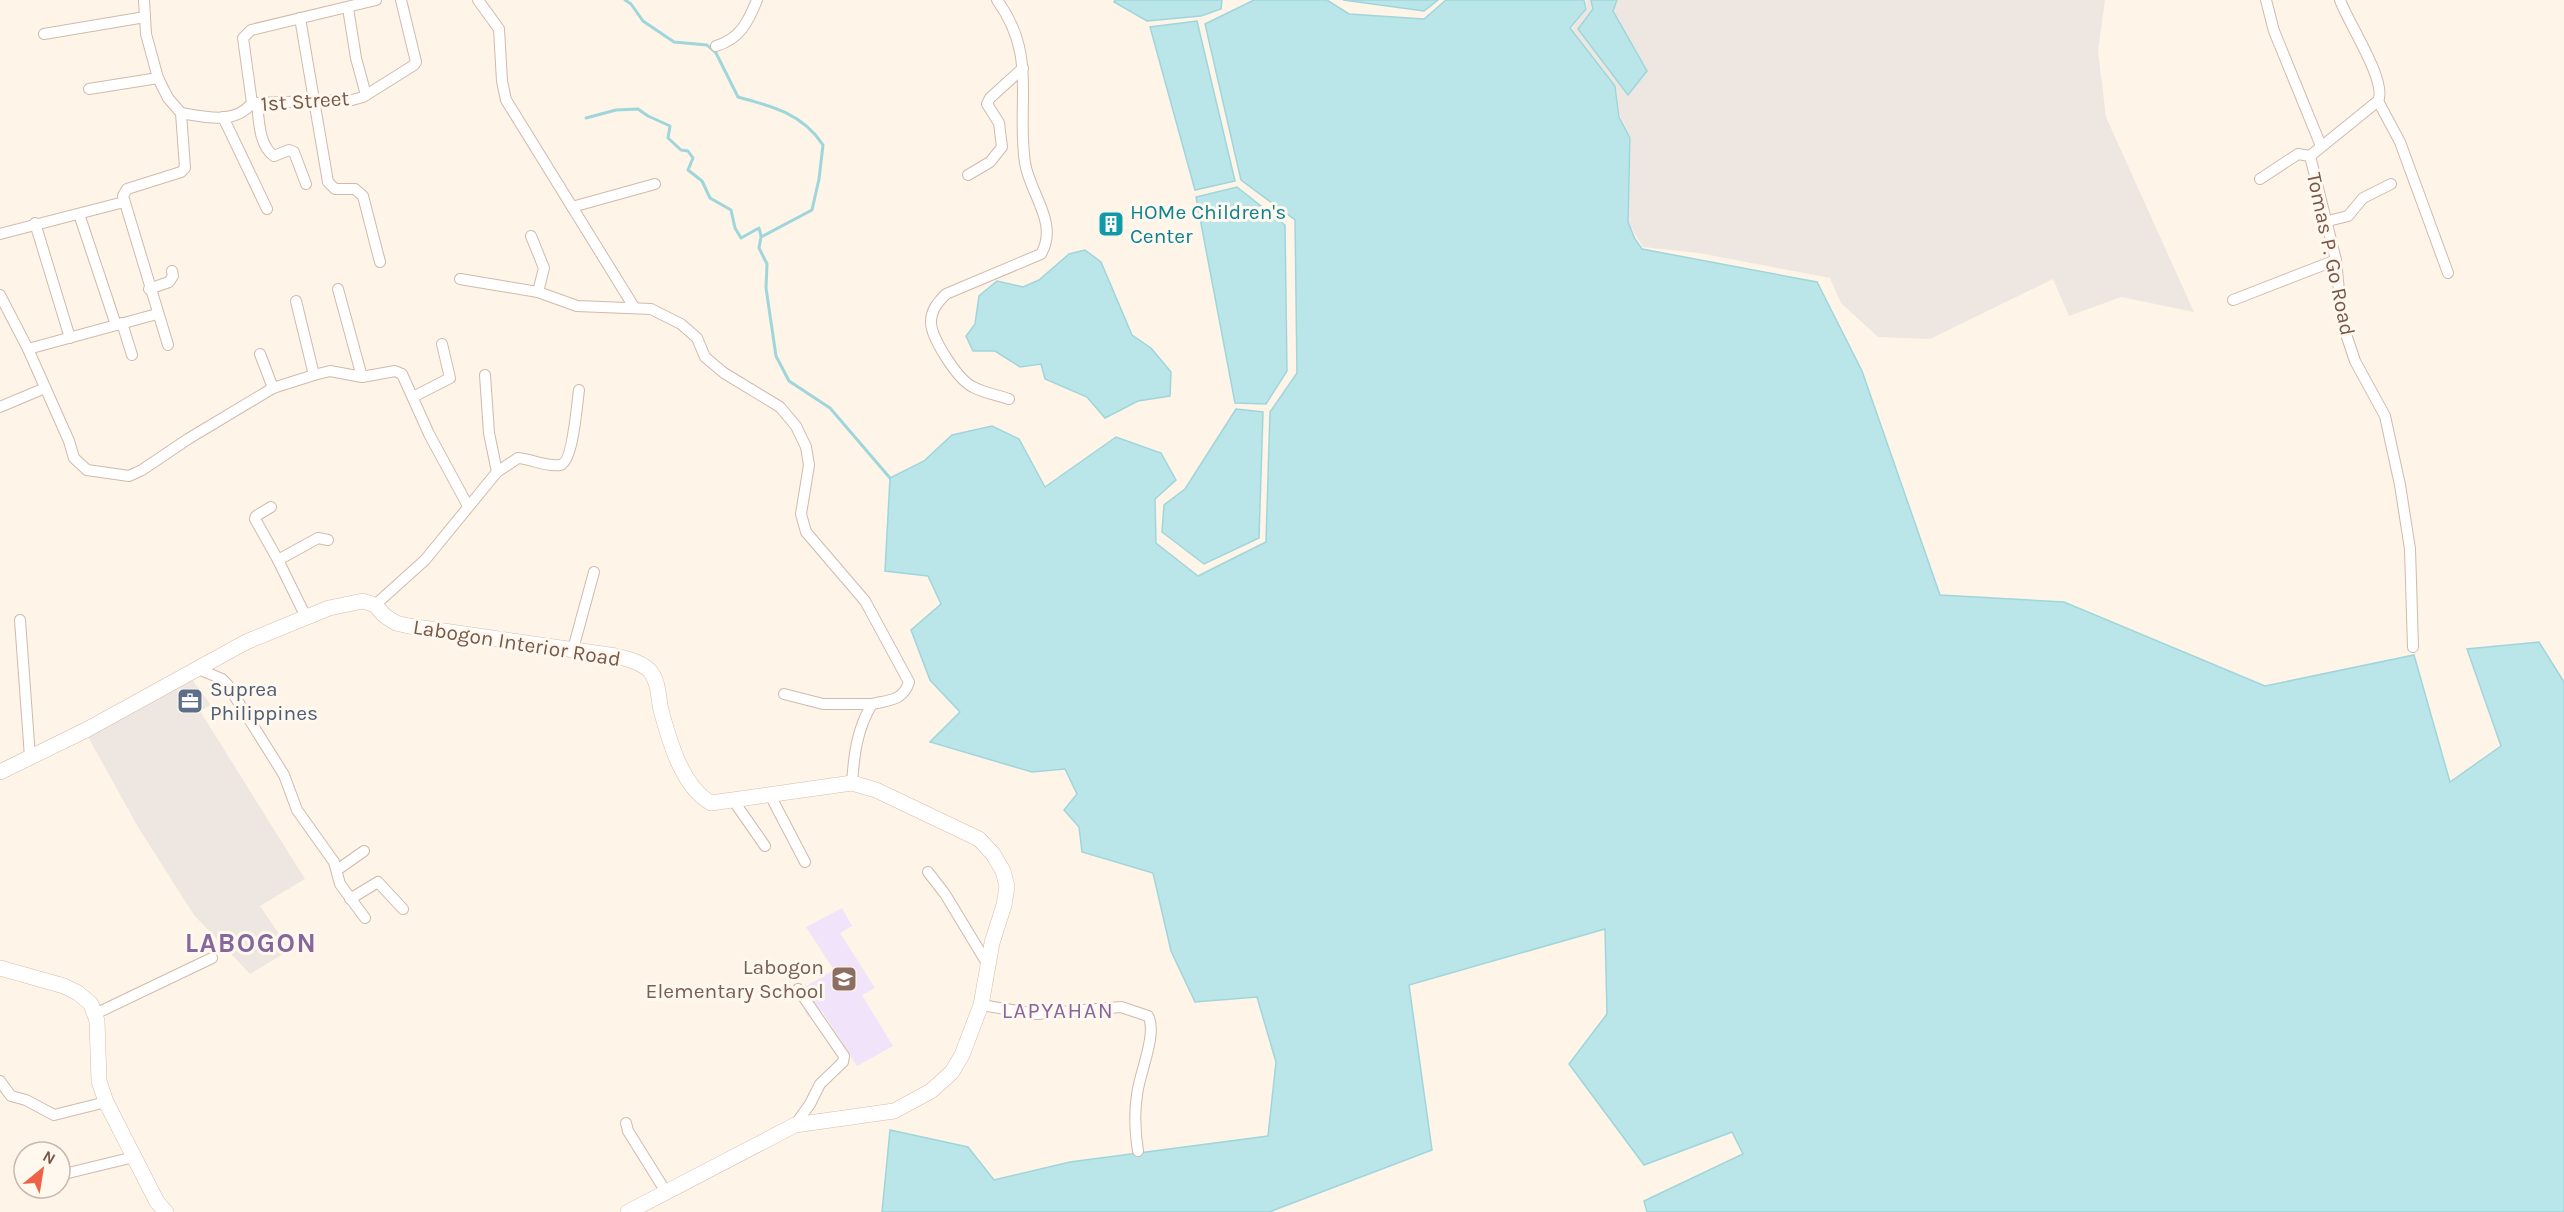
<svg xmlns="http://www.w3.org/2000/svg" width="2564" height="1212" viewBox="0 0 2564 1212" font-family="Karla,sans-serif">
<style>
.industrial{fill:#eee7e1}
.education{fill:#f1e4fa}
.water{fill:#bae5e9;stroke:#9fd6dc;stroke-width:1.5}
.lines{fill:none;stroke-linecap:round;stroke-linejoin:round}
.stream{stroke:#9fd6dc;stroke-width:3}
.street-casing{stroke:#d1baab;stroke-width:12}
.secondary-casing{stroke:#d7bcab;stroke-width:16}
.street{stroke:#fff;stroke-width:10}
.secondary{stroke:#fff;stroke-width:15}
.labels{text-anchor:middle;dominant-baseline:central;stroke-width:6;stroke-linejoin:round;paint-order:stroke}
.street-label{font-size:21px;fill:#7a5849;stroke:#fff8ef}
.culture-label{font-size:21px;fill:#0d838f;stroke:#fff8ef;text-anchor:start}
.service-label{font-size:21px;fill:#4e5e75;stroke:#fff8ef;text-anchor:start}
.education-label{font-size:21px;fill:#785e54;stroke:#fff8ef;text-anchor:end}
.neighbourhood-label{font-size:22px;letter-spacing:1.5px;fill:#87659d;stroke:#fff8ef}
.district-label{font-size:27px;font-weight:bold;letter-spacing:1.5px;fill:#87659d;stroke:#fff8ef}
</style>
<rect width="100%" height="100%" fill="#fef4e7"/>
<!-- industrial -->
<g class="industrial">
<path d="M1586,0H2105L2098,51L2106,117L2194,312L2121,297L2069,316L2053,279L1930,339L1878,337L1841,303L1830,278L1699,253L1643,247L1628,222L1631,138L1620,116L1616,87L1571,29L1587,9Z"/>
<path d="M191,678L211,705L200,711L305,879L260,906L290,950L250,974L194,915L138,827L87,735Z"/>
</g>
<!-- education -->
<path class="education" d="M842,908L852,926L840,933L875,988L862,995L893,1046L857,1066L822,1011L808,1017L796,992L834,970L806,927Z"/>
<!-- water -->
<g class="water">
<path d="M1115,0H1222L1221,9L1201,16L1147,21L1114,2Z"/>
<path d="M1254,0H1327L1349,14L1424,19L1446,0H1584L1586,9L1570,28L1615,86L1619,117L1630,138L1628,222L1635,239L1642,249L1817,282L1862,371L1940,595L2064,602L2265,686L2414,655L2450,782L2501,746L2467,649L2539,642L2564,682V1212H1647L1644,1201L1743,1154L1732,1132L1644,1165L1569,1064L1607,1014L1605,929L1409,985L1432,1150L1269,1212H882L890,1130L968,1147L994,1180L1070,1162L1268,1136L1276,1062L1257,997L1195,1002L1171,951L1153,873L1082,852L1079,827L1064,810L1077,794L1065,769L1032,772L930,742L960,712L930,680L911,630L941,604L928,576L885,571L890,478L924,461L952,435L992,426L1019,439L1045,487L1116,437L1161,453L1176,480L1155,499L1156,543L1198,576L1266,542L1270,412L1297,373L1295,220L1241,180L1205,24Z"/>
<path d="M1343,0H1438L1424,11Z"/>
<path d="M1591,0H1617L1613,11L1647,71L1628,95L1578,29L1593,9Z"/>
<path d="M1197,21L1235,181L1195,190L1150,27Z"/>
<path d="M1237,187L1285,225L1287,371L1266,404L1235,403L1196,197Z"/>
<path d="M1085,250L1101,262L1132,335L1151,348L1171,372L1170,396L1138,401L1105,418L1087,397L1045,379L1041,364L1020,367L995,351H973L966,336L975,324L979,296L997,281L1023,287L1039,280L1069,254Z"/>
<path d="M1236,409L1263,412L1259,538L1204,564L1162,532L1164,505L1185,489Z"/>
</g>
<g class="lines">
<!-- stream -->
<g class="stream">
<path d="M625,0L631,4L643,21L674,42L707,45L716,53L738,97C772,106 803,114 823,145L819,179L812,210L761,237L759,248L767,264L766,288L776,356L789,381L830,408L890,478"/>
<path d="M586,118L616,110L638,109L648,116L670,126L668,138L681,150L688,151L693,158L688,170L702,181L710,198L731,210L735,228L741,238L759,228L761,236"/>
</g>
<!-- street casing -->
<g class="street-casing">
<g id="street">
<path d="M144,0L146,34L158,78L168,98L181,113L185,168L181,172L127,189L123,196L168,345"/>
<path d="M478,0L499,29L502,81L506,100L634,307"/>
<path d="M997,0C1038,56 1016,103 1025,163C1030,194 1059,223 1041,254L946,294C938,302 931,310 931,322C931,338 958,380 973,387C984,393 997,395 1009,399"/>
<path d="M2266,0L2274,31L2321,146"/>
<path d="M348,8L356,58L366,95"/>
<path d="M300,18L328,182L335,189H355L363,196L380,262"/>
<path d="M44,34L145,17"/>
<path d="M716,46C740,39 748,22 757,0"/>
<path d="M89,89L158,78"/>
<path d="M2378,101L2400,142L2448,273"/>
<path d="M252,103L243,38L251,30L376,0"/>
<path d="M257,104C259,120 259,146 274,156L289,150L294,152L306,184"/>
<path d="M181,113C205,117 235,125 252,103L352,100L363,97L414,65L416,62L401,0"/>
<path d="M223,117L267,209"/>
<path d="M2310,156L2336,260L2342,322L2355,361L2385,416L2400,485L2410,549L2413,647"/>
<path d="M2310,156L2378,101C2388,82 2347,21 2340,0"/>
<path d="M968,175L990,162L1002,147L999,123L987,104L990,98L1023,68"/>
<path d="M2260,179L2298,154L2310,156"/>
<path d="M572,207L655,184"/>
<path d="M79,214L116,325"/>
<path d="M2328,221L2348,216L2363,198L2391,184"/>
<path d="M35,223L70,338"/>
<path d="M0,234L124,202"/>
<path d="M531,236L544,268L538,292"/>
<path d="M460,279L538,292L577,306L651,309L681,324L697,338L705,357L724,373L780,407L796,426L806,447L809,465L801,514L806,532L865,601L909,682C903,701 889,700 872,704C857,729 854,754 852,783"/>
<path d="M149,289L169,282L173,276L172,271"/>
<path d="M338,289L362,377"/>
<path d="M0,295L28,349L69,441L74,458L87,470L129,476L142,470L188,439L273,388L314,375L330,371L362,377L395,371L402,374L429,434L468,506"/>
<path d="M2233,300L2336,260"/>
<path d="M296,301L314,375"/>
<path d="M122,323L132,355"/>
<path d="M28,349L157,314"/>
<path d="M260,354L273,388"/>
<path d="M485,375L489,433L497,472"/>
<path d="M413,397L450,378L442,344"/>
<path d="M0,407L45,388"/>
<path d="M271,507L256,516L255,519L278,560"/>
<path d="M375,605L425,560L497,472L518,458C532,459 545,467 560,465C573,463 577,403 579,390"/>
<path d="M306,617L278,560L318,538L328,540"/>
<path d="M20,620L30,757"/>
<path d="M573,649L594,572"/>
<path d="M196,668L222,679L227,684L284,775L297,810L334,862L340,884L365,918"/>
<path d="M784,694L823,704H872"/>
<path d="M770,795L805,862"/>
<path d="M733,800L765,846"/>
<path d="M337,870L364,851"/>
<path d="M928,872L945,894L988,965"/>
<path d="M350,899L378,882L403,909"/>
<path d="M981,1005L1037,1014L1121,1007L1148,1016C1158,1033 1139,1074 1137,1095C1134,1114 1135,1132 1138,1151"/>
<path d="M95,1014L212,958"/>
<path d="M0,1081L11,1096L26,1100L54,1115L106,1102"/>
<path d="M626,1123L628,1131L666,1192"/>
<path d="M795,1125L810,1104L820,1084L843,1062L844,1056L798,989"/>
<path d="M60,1175L134,1157"/>
</g>
</g>
<!-- secondary casing -->
<g class="secondary-casing">
<g id="secondary">
<path d="M0,772L86,730L246,642L329,608L363,601L375,605L385,616L396,623L409,626L616,656C627,659 642,662 650,671C659,682 658,697 661,710C669,740 682,787 711,803L852,783L876,790L979,839L993,854L1003,871L1007,886L1004,905L992,943L981,1005L962,1055L952,1072L931,1091L894,1111L795,1125L628,1212"/>
<path d="M0,968L64,986L78,993L91,1004L97,1021L99,1081L106,1102L157,1202L166,1212"/>
</g>
</g>
<!-- street -->
<use href="#street" class="street"/>
<!-- secondary -->
<use href="#secondary" class="secondary"/>
</g>
<!-- icons -->
<defs>
<g id="building-square" transform="scale(1.35)"><rect x="-9" y="-9" width="18" height="18" rx="4" fill="#0f9aa8" stroke="#fff8ef"/><path d="M-4-6H4V6H1V3H-1V6H-4ZM-2.5-4.3h1.7v1.8h-1.7ZM.8-4.3h1.7v1.8H.8ZM-2.5-1h1.7V.8h-1.7ZM.8-1h1.7V.8H.8Z" fill="#fff"/></g>
<g id="office-square" transform="scale(1.35)"><rect x="-9" y="-9" width="18" height="18" rx="4" fill="#5c6f8a" stroke="#fff8ef"/><path d="M-6-3h4V-5.5h4V-3h4V5H-6ZM-1-4.5V-3h2v-1.5ZM-6 0V1H6V0Z" fill="#fff"/></g>
<g id="school-square" transform="scale(1.35)"><rect x="-9" y="-9" width="18" height="18" rx="4" fill="#8d6e63" stroke="#fff8ef"/><path d="M0-5L7-2L0 1L-7-2ZM-4 1L0 2.5L4 1V4Q0 6-4 4Z" fill="#fff"/></g>
</defs>
<g fill-rule="evenodd">
<use href="#building-square" x="1111" y="224"/>
<use href="#office-square" x="190" y="701"/>
<use href="#school-square" x="844" y="979"/>
</g>
<g class="labels">
<!-- street labels -->
<g class="street-label">
<text transform="translate(305 101) rotate(-4)">1st Street</text>
<text transform="translate(2331 254) rotate(78)">Tomas P. Go Road</text>
<text transform="translate(517 643) rotate(9)">Labogon Interior Road</text>
</g>
<!-- culture labels -->
<g class="culture-label">
<text x="1130" y="212">HOMe Children's<tspan x="1130" dy="24">Center</tspan></text>
</g>
<!-- service labels -->
<g class="service-label">
<text x="210" y="689">Suprea<tspan x="210" dy="24">Philippines</tspan></text>
</g>
<!-- education labels -->
<g class="education-label">
<text x="824" y="967">Labogon<tspan x="824" dy="24">Elementary School</tspan></text>
</g>
<!-- neighbourhood labels -->
<g class="neighbourhood-label">
<text x="1058" y="1011">LAPYAHAN</text>
</g>
<!-- district labels -->
<g class="district-label">
<text x="251" y="943">LABOGON</text>
</g>
</g>
<!-- north arrow -->
<g transform="translate(42 1170) rotate(30)"><circle r="28" fill="#fff8ef" stroke="#cab8ad" stroke-width="1.5"/>
<path d="M0-4.5L10 22L0 15L-10 22Z" fill="#ef6245"/>
<text y="-9" font-size="16" font-weight="bold" text-anchor="middle" fill="#7a5849">N</text>
</g>
</svg>
